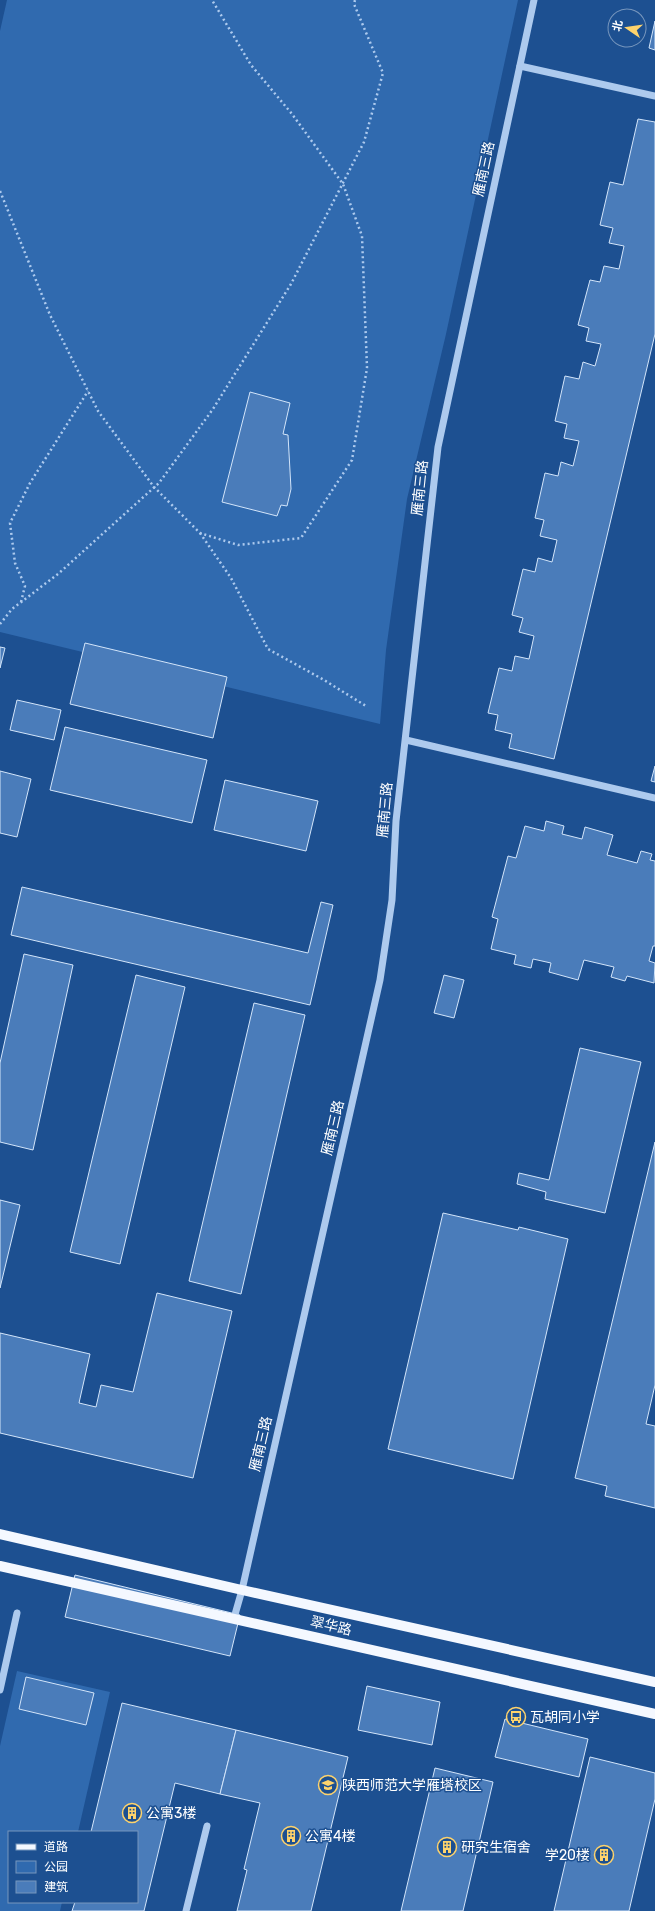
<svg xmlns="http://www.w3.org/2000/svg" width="655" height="1911" viewBox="0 0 655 1911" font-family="Rubik,'Noto Sans SC',sans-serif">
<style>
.green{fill:#306aaf}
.building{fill:#4a7cba;stroke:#d3e5fa}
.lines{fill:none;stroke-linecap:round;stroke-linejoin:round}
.path{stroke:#adcaee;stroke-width:2.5;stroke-dasharray:2 3;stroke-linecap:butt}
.minor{stroke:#adcaee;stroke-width:7}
.major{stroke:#f4f8ff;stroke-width:10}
.labels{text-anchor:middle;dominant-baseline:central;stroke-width:3;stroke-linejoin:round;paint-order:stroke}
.street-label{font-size:14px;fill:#fff;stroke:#1d5091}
.poi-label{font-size:14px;fill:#fff;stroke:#1d5091;text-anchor:start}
</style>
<rect width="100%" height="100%" fill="#1d5091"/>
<!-- green -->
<g class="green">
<path d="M7,0H518L446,334L407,499L386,650L380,724L0,632V31Z"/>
<path d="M17,1671L110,1692L78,1832H9V1902H62L60,1911H0V1746Z"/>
</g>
<!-- building -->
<g class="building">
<path d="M655,21V50L649,48Z"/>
<path d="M638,119L655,122V334L554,759L509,748L512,734L495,730L498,715L488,713L499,668L512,671L515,656L529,659L534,636L519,632L523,618L512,615L523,569L535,572L538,558L552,562L557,540L540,536L544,520L535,518L545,473L558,476L561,462L573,466L579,441L564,438L567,424L555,421L565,376L579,379L583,362L595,366L601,344L586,341L589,328L578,325L590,280L600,282L604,266L619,269L624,246L609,243L613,228L600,225L610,182L623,185Z"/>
<path d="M250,392L290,403L283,434L288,435L291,489L287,506L281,505L277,516L222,502Z"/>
<path d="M85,643L227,677L213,738L70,704Z"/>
<path d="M0,647L5,648L0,668Z"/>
<path d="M17,700L61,710L54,740L10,730Z"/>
<path d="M65,727L207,760L192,823L50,790Z"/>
<path d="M655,766V782L651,781Z"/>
<path d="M0,771L31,779L17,837L0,833Z"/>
<path d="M225,780L318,801L306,851L214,830Z"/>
<path d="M546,821L564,826L562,834L582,839L585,827L613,835L607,855L637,863L641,851L652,854L650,860L655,861V946H653L649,961L655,963L654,983L627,976L625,981L611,977L614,967L584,960L578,980L549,972L551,963L533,959L531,968L514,964L516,955L491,949L498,919L492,917L508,856L516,858L525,826L544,831Z"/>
<path d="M22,887L308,953L321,902L333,905L310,1005L11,935Z"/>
<path d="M24,954L73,965L33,1150L0,1142V1063Z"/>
<path d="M136,975L185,987L120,1264L70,1252Z"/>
<path d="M444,975L464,980L454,1018L434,1013Z"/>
<path d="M254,1003L305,1015L241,1294L189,1281Z"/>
<path d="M580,1048L641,1062L605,1213L545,1199L546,1192L517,1184L519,1173L549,1180Z"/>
<path d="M655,1142V1385L646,1424L655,1426V1508L605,1496L607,1486L575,1478Z"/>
<path d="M0,1200L20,1205L0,1288Z"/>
<path d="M443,1213L518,1230L519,1227L568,1239L513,1479L388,1449Z"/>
<path d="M157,1293L232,1311L193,1478L0,1433V1333L90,1354L79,1403L96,1407L101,1385L133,1392Z"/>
<path d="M75,1575L240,1615L230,1656L65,1617Z"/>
<path d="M26,1677L94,1693L86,1725L19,1709Z"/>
<path d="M367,1686L440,1702L432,1745L358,1730Z"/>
<path d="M122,1703L236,1730L220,1794L175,1783L144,1911H72L75,1902H137V1832H91Z"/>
<path d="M505,1719L588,1739L579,1777L495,1757Z"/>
<path d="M236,1730L348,1757L311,1911H237L247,1870L244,1869L260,1803L220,1794Z"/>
<path d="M590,1757L655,1773V1799L629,1911H554Z"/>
<path d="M435,1768L493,1782L463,1911H401Z"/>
</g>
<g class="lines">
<!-- path -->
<g class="path">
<path d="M0,191L50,315L98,411L154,487L200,533L238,545L301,538L352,460L367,368L362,236L343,184L292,114L251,65L212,0"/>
<path d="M200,533L231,578L268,649L324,680L366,706"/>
<path d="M21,602L25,586L15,563L10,523L30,483L88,391"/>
<path d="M0,624L12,609L58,574L159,483L213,409L291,284L364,142L383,73L354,4L355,0"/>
</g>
<!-- minor -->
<g class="minor">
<path d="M520,66L655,96"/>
<path d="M406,740L655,798"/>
<path d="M234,1618L242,1590L380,980L392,900L396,821L438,447L534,0"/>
<path d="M0,1690L17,1613"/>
<path d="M186,1911L207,1826"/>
</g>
<!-- major -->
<g class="major">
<path d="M0,1534L242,1590L655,1682"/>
<path d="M0,1566L655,1714"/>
</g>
</g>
<!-- icons -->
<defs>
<g id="bus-ring" transform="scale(1)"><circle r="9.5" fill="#1d5091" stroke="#fed36c" stroke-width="1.5"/><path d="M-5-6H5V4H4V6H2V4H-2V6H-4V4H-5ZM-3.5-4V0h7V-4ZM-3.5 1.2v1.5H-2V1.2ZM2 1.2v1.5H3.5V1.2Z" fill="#fed36c"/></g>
<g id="university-ring" transform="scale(1)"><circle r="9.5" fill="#1d5091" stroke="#fed36c" stroke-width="1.5"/><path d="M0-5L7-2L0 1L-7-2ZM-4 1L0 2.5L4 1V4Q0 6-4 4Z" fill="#fed36c"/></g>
<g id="building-ring" transform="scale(1)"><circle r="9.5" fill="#1d5091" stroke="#fed36c" stroke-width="1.5"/><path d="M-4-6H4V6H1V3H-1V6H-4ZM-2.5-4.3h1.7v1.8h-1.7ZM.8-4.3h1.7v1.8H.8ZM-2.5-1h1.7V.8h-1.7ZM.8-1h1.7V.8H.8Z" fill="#fed36c"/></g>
</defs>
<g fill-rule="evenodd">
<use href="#bus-ring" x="516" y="1717"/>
<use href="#university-ring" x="328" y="1785"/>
<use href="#building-ring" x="132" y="1813"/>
<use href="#building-ring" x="291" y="1836"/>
<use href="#building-ring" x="447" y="1847"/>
<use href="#building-ring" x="604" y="1855"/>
</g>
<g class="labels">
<!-- street labels -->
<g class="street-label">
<text transform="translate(484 169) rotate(-78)">雁南三路</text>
<text transform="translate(420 488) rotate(-84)">雁南三路</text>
<text transform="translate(385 810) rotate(-85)">雁南三路</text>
<text transform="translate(333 1128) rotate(-77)">雁南三路</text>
<text transform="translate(261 1444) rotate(-77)">雁南三路</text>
<text transform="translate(331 1626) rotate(13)">翠华路</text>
</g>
<!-- poi labels -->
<g class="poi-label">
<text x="530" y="1717">瓦胡同小学</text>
<text x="342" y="1785">陕西师范大学雁塔校区</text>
<text x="146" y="1813">公寓3楼</text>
<text x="305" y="1836">公寓4楼</text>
<text x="461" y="1847">研究生宿舍</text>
<text x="590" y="1855" text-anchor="end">学20楼</text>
</g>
</g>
<!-- legend -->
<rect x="8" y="1831" width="130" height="72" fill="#1d5091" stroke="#7796bd"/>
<rect x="16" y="1844" width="20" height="6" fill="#f4f8ff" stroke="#7796bd"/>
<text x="44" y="1851" font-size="12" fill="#ffffff">道路</text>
<rect x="16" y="1861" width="20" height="12" fill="#306aaf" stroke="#7796bd"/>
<text x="44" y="1871" font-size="12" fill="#ffffff">公园</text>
<rect x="16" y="1881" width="20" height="12" fill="#4a7cba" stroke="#7796bd"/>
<text x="44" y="1891" font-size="12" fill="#ffffff">建筑</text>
<!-- north arrow -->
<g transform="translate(627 28) rotate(283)"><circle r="19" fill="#1d5091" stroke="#7796bd"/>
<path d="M0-3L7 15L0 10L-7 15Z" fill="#fed36c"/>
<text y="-6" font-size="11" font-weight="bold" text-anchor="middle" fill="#ffffff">北</text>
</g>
</svg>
